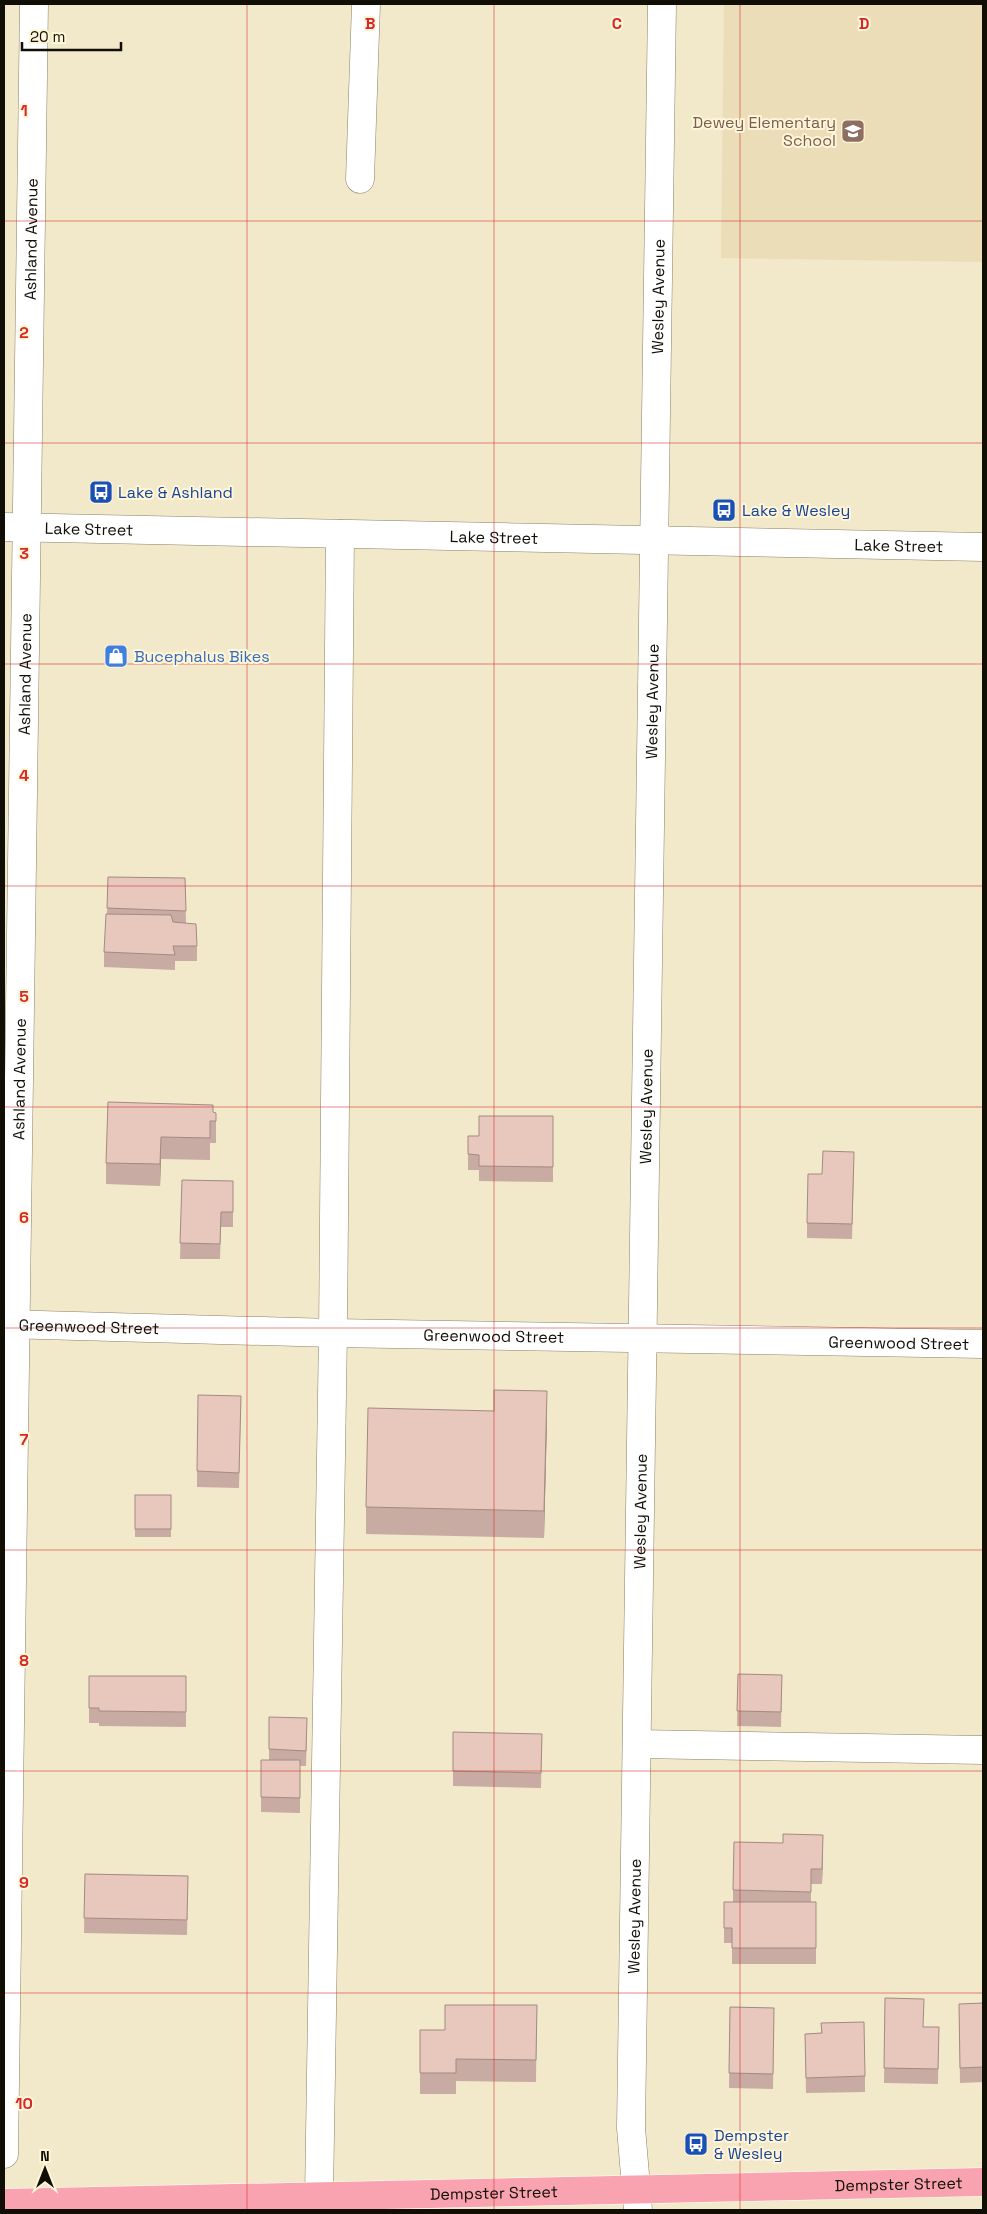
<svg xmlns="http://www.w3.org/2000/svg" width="987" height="2214" viewBox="0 0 987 2214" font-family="'Space Grotesk',sans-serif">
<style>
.built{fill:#eaddb8}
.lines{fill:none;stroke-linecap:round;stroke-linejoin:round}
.minor-casing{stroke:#8a8166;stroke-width:29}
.major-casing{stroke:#fff;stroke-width:29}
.minor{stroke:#fff;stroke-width:28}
.major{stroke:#faa3b0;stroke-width:28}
.wall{fill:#c8aba2}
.shaded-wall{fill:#a28b84}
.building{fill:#e8c7bc;stroke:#a28b84}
.grid{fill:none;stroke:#d62828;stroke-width:1;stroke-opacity:0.55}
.labels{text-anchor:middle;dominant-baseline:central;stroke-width:4;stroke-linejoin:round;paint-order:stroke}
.education-label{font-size:16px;fill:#785e54;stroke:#fff5d7;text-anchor:end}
.street-label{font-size:16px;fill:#110e05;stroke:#fff5d7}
.transit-label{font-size:16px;fill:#164399;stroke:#fff5d7;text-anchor:start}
.shop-label{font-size:16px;fill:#366cbe;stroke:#fff5d7;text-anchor:start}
.grid-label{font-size:16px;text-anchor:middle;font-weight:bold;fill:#d62828;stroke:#fff5d7;stroke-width:4;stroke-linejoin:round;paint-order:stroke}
</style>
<rect width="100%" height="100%" fill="#f2e8ca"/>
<!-- built -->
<path class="built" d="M724,4H983V262L721,258Z"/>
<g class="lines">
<!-- minor casing -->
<g class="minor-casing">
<g id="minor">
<path d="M360,179L366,4"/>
<path id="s1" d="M4,527L983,547"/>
<path id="s2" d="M4,1324L333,1333L983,1344"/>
<path d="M637,1744L983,1750"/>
<path id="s3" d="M4,2154L34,4"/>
<path d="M319,2197L333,1333L340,534"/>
<path id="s4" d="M638,2210L631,2128L662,4"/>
</g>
</g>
<!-- major casing -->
<g class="major-casing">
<g id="major">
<path id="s5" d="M4,2203L983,2182"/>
</g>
</g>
<!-- minor -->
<use href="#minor" class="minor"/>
<!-- major -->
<use href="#major" class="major"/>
</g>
<!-- wall -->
<g class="wall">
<path d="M108,877L185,878L186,923L197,946V961H175V970L104,967V952L107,914Z"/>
<path d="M213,1112L216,1113V1143H210V1160L161,1159L160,1186L106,1184V1163Z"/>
<path d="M553,1116V1182L479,1181V1170H468V1136H479Z"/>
<path d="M854,1167L852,1239L807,1238V1223L822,1174Z"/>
<path d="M182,1180L233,1181V1227H221L220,1259H180Z"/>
<path d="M241,1396L239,1488L197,1487V1471Z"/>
<path d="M547,1419L544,1538L366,1534V1507Z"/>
<rect x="135" y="1495" width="36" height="42"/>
<path d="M738,1674L782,1675L781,1727L737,1726Z"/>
<path d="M89,1676H186V1727L99,1726V1723H89Z"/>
<path d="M269,1717L307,1733L306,1766H300V1813L261,1812V1760H269Z"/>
<path d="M453,1732L542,1734L541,1788L453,1786Z"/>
<path d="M823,1850L822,1884H811V1902H816V1964H732V1943H724V1902H733V1890Z"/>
<path d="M85,1874L188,1876L187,1935L84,1933Z"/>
<path d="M885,1998L924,2027H939L938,2084L884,2083Z"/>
<path d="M983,2003V2082L960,2083L959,2004Z"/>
<path d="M537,2005L536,2082L456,2081V2094H420V2030H445Z"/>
<path d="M730,2007L774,2008L773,2089L729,2088Z"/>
<path d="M821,2023L865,2076V2092L806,2093L805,2034L821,2033Z"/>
</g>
<!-- shaded-wall -->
<g class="shaded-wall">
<path d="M161,1137V1159L160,1186V1164Z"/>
<path d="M547,1391V1419L544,1538V1511Z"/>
<path d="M823,1835V1850L822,1884V1869Z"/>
</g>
<!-- building -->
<g class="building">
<path d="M108,877L185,878L186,911L107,908Z"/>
<path d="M106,914L171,915L173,922L196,924L197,946H173L175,955L104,952Z"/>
<path d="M108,1102L213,1105V1112L216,1113V1121H210V1138L161,1137L160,1164L106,1163Z"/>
<path d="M479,1116H553V1167L479,1166V1155L468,1154V1136H479Z"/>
<path d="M823,1151L854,1152L852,1224L807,1223L808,1174H822Z"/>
<path d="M182,1180L233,1181V1212H221L220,1244L180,1243Z"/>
<path d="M494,1390L547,1391L544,1511L366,1507L368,1408L494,1411Z"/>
<path d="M198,1395L241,1396L239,1473L197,1471Z"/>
<rect x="135" y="1495" width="36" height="34"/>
<path d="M738,1674L782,1675L781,1712L737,1711Z"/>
<path d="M89,1676H186V1712L99,1711V1708H89Z"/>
<path d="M269,1717L307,1718L306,1751L269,1749Z"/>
<path d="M453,1732L542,1734L541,1773L453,1771Z"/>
<path d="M261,1760H300V1798L261,1797Z"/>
<path d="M783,1834L823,1835L822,1869H811V1892L733,1890L734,1842L783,1843Z"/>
<path d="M85,1874L188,1876L187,1920L84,1918Z"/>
<path d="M724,1902H816V1948H732V1928H724Z"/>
<path d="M885,1998L924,1999L923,2027H939L938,2069L884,2068Z"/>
<path d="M983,2003V2067L960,2068L959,2004Z"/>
<path d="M445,2005H537L536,2060L456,2059V2073H420V2030H445Z"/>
<path d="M730,2007L774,2008L773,2074L729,2073Z"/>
<path d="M864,2022L865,2076L806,2078L805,2034L822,2033L821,2023Z"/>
</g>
<!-- grid -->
<path class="grid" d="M247,4V2210M494,4V2210M740,4V2210M4,221H983M4,443H983M4,664H983M4,886H983M4,1107H983M4,1328H983M4,1550H983M4,1771H983M4,1993H983"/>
<!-- icons -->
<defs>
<g id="school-square" transform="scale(1.25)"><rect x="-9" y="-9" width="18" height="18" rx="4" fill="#8d6e63" stroke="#fff5d7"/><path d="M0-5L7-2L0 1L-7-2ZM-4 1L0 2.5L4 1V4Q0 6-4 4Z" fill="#fff"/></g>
<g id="bus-square" transform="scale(1.25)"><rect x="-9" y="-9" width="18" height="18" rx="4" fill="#1a4fb4" stroke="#fff5d7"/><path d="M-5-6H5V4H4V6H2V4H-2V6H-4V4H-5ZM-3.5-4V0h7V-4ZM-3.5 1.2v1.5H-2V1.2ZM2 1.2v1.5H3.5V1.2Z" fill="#fff"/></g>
<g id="shop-square" transform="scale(1.25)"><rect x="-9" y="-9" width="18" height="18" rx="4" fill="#3f7fe0" stroke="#fff5d7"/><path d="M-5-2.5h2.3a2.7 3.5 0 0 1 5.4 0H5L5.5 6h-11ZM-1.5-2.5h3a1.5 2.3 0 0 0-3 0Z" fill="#fff"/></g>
</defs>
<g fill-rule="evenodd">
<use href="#school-square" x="853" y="131"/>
<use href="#bus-square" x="101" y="492"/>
<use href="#bus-square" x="724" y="510"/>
<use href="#shop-square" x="116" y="656"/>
<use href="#bus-square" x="696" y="2144"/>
</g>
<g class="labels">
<!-- education labels -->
<g class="education-label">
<text x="836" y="122">Dewey Elementary<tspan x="836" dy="18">School</tspan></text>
</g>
<!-- street labels -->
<g class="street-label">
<text stroke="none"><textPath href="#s3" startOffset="1915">Ashland Avenue</textPath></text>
<text stroke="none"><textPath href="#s4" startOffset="1914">Wesley Avenue</textPath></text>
<text stroke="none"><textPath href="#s1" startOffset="85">Lake Street</textPath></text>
<text stroke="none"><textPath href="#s1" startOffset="490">Lake Street</textPath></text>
<text stroke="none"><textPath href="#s1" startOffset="895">Lake Street</textPath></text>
<text stroke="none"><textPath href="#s3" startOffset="1480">Ashland Avenue</textPath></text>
<text stroke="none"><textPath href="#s4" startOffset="1509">Wesley Avenue</textPath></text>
<text stroke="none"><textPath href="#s3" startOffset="1075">Ashland Avenue</textPath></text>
<text stroke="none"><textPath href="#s4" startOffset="1104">Wesley Avenue</textPath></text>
<text stroke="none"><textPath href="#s2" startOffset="85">Greenwood Street</textPath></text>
<text stroke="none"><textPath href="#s2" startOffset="490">Greenwood Street</textPath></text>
<text stroke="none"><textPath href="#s2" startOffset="895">Greenwood Street</textPath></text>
<text stroke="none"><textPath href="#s4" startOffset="699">Wesley Avenue</textPath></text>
<text stroke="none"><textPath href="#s4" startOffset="294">Wesley Avenue</textPath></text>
<text stroke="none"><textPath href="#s5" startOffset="895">Dempster Street</textPath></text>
<text stroke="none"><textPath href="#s5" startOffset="490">Dempster Street</textPath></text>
</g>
<!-- transit labels -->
<g class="transit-label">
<text x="118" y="492">Lake &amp; Ashland</text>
<text x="742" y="510">Lake &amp; Wesley</text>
<text x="714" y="2135">Dempster<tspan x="714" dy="18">&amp; Wesley</tspan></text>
</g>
<!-- shop labels -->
<g class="shop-label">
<text x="134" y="656">Bucephalus Bikes</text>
</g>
</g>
<g class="grid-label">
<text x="370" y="29">B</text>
<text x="617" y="29">C</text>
<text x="864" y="29">D</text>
<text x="24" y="116">1</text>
<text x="24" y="338">2</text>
<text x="24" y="559">3</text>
<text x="24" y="781">4</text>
<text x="24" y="1002">5</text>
<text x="24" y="1223">6</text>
<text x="24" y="1445">7</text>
<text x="24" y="1666">8</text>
<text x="24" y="1888">9</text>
<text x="24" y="2109">10</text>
</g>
<!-- border -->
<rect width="987" height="2214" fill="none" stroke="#110e05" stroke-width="10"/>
<!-- north arrow -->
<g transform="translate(45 2169)" stroke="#fff5d7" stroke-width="4" paint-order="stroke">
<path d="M0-4L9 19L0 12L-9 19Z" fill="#110e05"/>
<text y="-8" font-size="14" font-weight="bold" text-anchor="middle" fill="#110e05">N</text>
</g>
<!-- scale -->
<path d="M22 42v8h99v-8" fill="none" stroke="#110e05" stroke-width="2.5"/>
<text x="30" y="42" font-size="15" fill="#110e05" stroke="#fff5d7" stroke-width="4" paint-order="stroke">20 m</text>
</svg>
